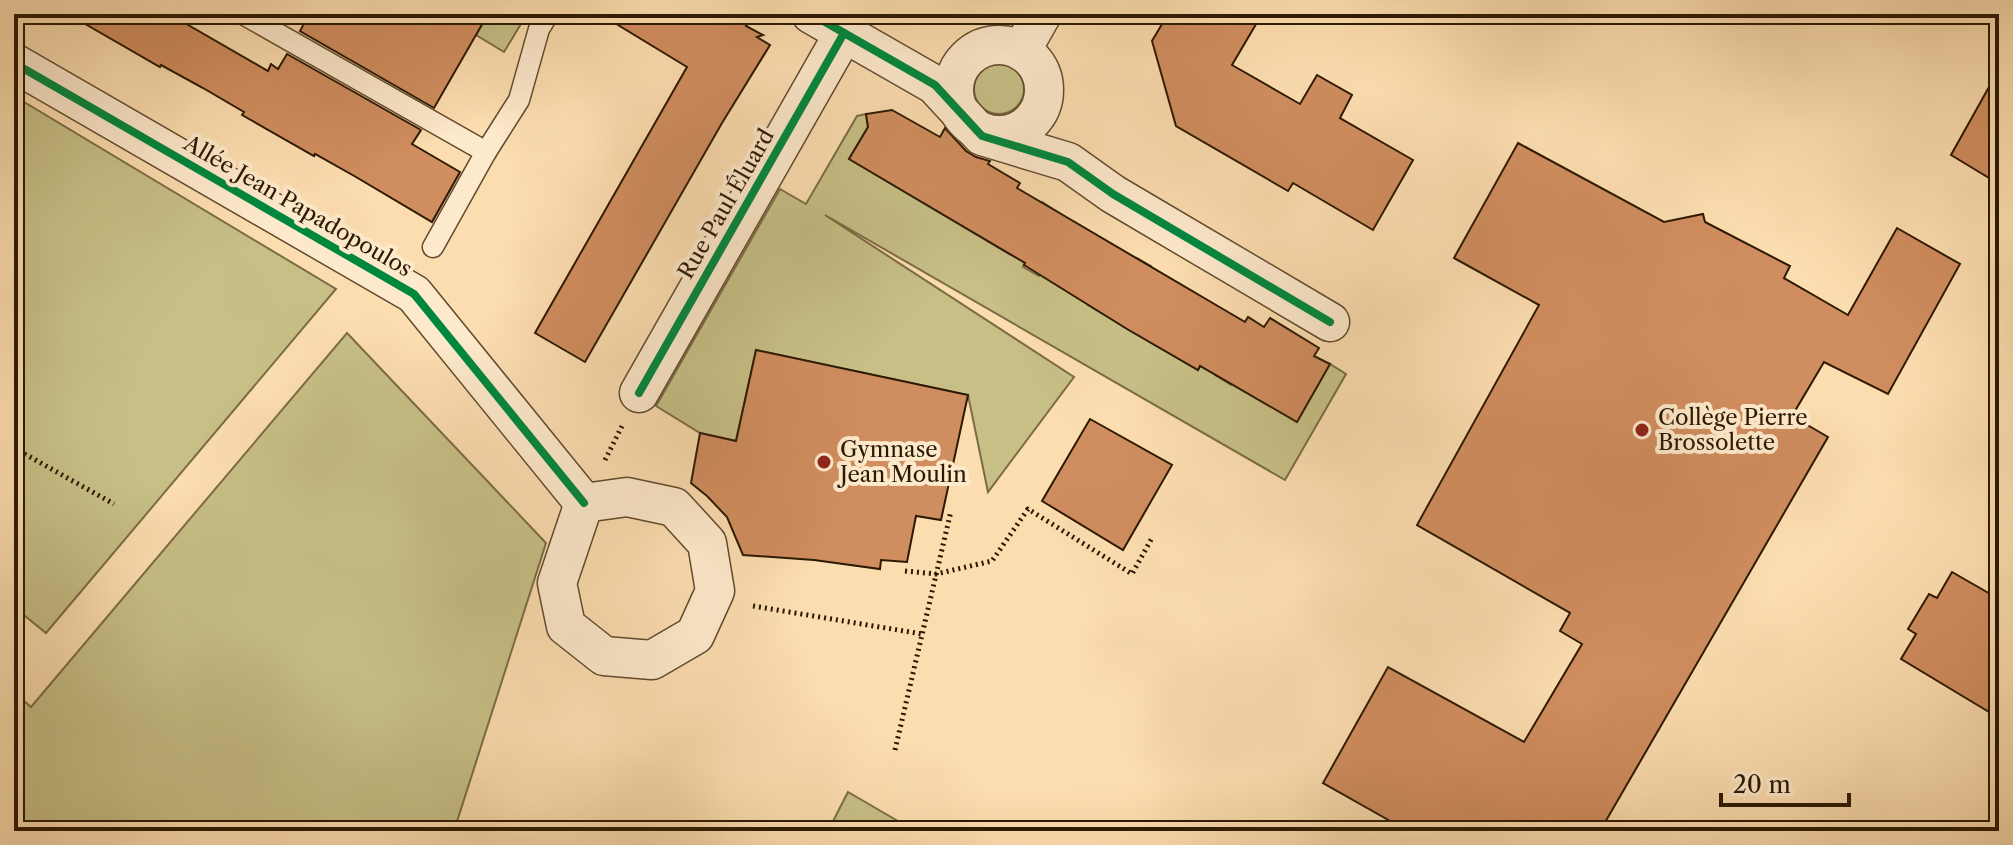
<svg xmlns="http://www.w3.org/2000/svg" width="2013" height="845" viewBox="0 0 2013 845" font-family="'Libre Caslon Text',serif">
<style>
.green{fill:#c7bf86;stroke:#7a6c44;stroke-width:2}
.building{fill:#d08d5f;stroke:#2c1903;stroke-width:2}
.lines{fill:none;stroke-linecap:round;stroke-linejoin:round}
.lane-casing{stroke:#604a2e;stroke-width:23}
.street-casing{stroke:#604a2e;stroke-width:41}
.path{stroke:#2c1903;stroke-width:5;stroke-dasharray:2 4;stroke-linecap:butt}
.lane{stroke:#fde9cb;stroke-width:20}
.street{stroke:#fde9cb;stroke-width:38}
.cycleway-casing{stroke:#fde9cb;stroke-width:13}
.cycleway{stroke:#00873e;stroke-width:8}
.poi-dot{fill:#8f2418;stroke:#fde9cb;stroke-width:3}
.labels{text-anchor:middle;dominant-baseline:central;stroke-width:8;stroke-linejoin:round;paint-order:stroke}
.street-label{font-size:22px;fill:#2c1903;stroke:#fde9cb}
.poi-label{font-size:22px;fill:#2c1903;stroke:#fde9cb;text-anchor:start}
</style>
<rect width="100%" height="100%" fill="#fcddaf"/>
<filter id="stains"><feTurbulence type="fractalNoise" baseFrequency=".0025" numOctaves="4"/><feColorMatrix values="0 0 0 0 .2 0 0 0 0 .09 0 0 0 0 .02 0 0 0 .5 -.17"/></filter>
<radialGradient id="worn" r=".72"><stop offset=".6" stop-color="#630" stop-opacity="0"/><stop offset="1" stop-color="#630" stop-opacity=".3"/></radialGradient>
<!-- green -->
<g class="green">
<path d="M485,14H527L504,52L476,35L487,16Z"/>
<circle cx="999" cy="89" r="25"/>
<path d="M14,96L336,289L46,633L14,607Z"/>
<path d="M866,114L868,127L849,159L1011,255L1042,202L1056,211L1023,267L1039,276L1042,273L1089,301L1088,305L1103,314L1137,258L1151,266L1118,323L1198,370L1231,314L1245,322L1215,375L1231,385L1238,374L1287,401L1280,412L1297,422L1330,364L1346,374L1285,480L825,215L1074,377L988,492L968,395L756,350L736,441L700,433L656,406L780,189L806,204L857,116Z"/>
<path d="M347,333L546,543L454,831H14V692L31,707Z"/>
<path d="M848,792L915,831H828Z"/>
</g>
<!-- building -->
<g class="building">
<path d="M68,14H169L268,71L271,64L278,69L287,54L421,130L412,144L460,172L432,222L356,177L315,154L314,156L242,115L244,112L203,88L161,65L160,67Z"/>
<path d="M309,14H488L434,108L300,31Z"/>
<path d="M600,14H756L746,26L763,35L757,37L770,45L722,123L585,362L535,333L687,67Z"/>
<path d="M1168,14H1262L1232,65L1300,104L1317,75L1352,95L1340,118L1413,160L1373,230L1293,183L1288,191L1176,126L1152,41Z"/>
<path d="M1999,69V184L1951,155Z"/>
<path d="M892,110L940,137L945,128L966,151L976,157L990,161L988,164L1020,183L1017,188L1245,322L1248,317L1264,327L1270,318L1319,348L1314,356L1330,364L1297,422L1200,366L1198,370L1127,329L1024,265L1025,263L849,159L868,127L866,114Z"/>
<path d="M1518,143L1664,222L1703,214L1705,222L1790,266L1784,278L1848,315L1897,228L1960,264L1888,394L1824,362L1792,416L1828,437L1600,831H1408L1323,783L1388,667L1524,742L1582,644L1560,631L1570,613L1417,525L1539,305L1454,258Z"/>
<path d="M756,350L968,395L941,520L916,516L907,562L881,560L880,569L814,560L743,555L727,517L707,496L691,483L700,433L736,441Z"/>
<path d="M1090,419L1172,465L1123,550L1042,501Z"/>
<path d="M1952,572L1999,599V718L1901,659L1916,634L1908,629L1929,594L1937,598Z"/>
</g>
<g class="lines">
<!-- lane casing -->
<g class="lane-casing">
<g id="lane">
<path d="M243,14L486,152"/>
<path d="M433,247L486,152L519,100L539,29L548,14"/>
</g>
</g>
<!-- street casing -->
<g class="street-casing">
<g id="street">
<path d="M811,14L935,85L982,136L1068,162L1113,194L1330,322"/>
<circle cx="999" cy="90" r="45"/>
<path d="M1021,51L1042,14"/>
<path d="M14,63L414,294L584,503"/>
<path d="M639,393L844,33"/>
<path d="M627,497L674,507L707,543L715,591L695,635L652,660L604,656L566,626L557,583L584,503Z"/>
</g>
</g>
<!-- path -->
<g class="path">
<path d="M14,448L114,504"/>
<path d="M605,460L622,426"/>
<path d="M905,571L936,574L992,561L1028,509L1132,574L1153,536"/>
<path d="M753,606L922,634"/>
<path d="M895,750L951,511"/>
</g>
<!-- lane -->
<use href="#lane" class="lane"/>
<!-- street -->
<use href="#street" class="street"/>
<!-- cycleway casing -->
<g class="cycleway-casing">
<g id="cycleway">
<path d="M811,14L935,85L982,136L1068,162L1113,194L1330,322"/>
<path d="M14,63L414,294L584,503"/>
<path d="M639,393L844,33"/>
</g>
</g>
<!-- cycleway -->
<use href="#cycleway" class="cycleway"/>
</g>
<!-- markers -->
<g class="poi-dot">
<circle cx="1642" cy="430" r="8"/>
<circle cx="824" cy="462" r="8"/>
</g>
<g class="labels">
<!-- street labels -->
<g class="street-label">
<text transform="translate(726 204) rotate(-60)">Rue Paul Éluard</text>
<text transform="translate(298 206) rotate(30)">Allée Jean Papadopoulos</text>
</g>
<!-- poi labels -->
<g class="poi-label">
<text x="1658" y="417">Collège Pierre<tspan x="1658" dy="25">Brossolette</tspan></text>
<text x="840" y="449">Gymnase<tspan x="840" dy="25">Jean Moulin</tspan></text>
</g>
</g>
<!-- margin -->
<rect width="2013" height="845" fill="none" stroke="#fcddaf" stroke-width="48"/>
<rect x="16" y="16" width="1981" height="813" fill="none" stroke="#2c1903" stroke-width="4"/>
<rect x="24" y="24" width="1965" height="797" fill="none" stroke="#2c1903" stroke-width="2"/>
<!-- scale -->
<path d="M1721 793v12h128v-12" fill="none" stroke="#2c1903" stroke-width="4"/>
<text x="1733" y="793" font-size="24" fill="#2c1903" stroke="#fde9cb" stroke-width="6" paint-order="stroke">20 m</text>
<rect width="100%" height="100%" filter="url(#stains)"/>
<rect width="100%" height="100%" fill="url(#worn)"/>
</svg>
